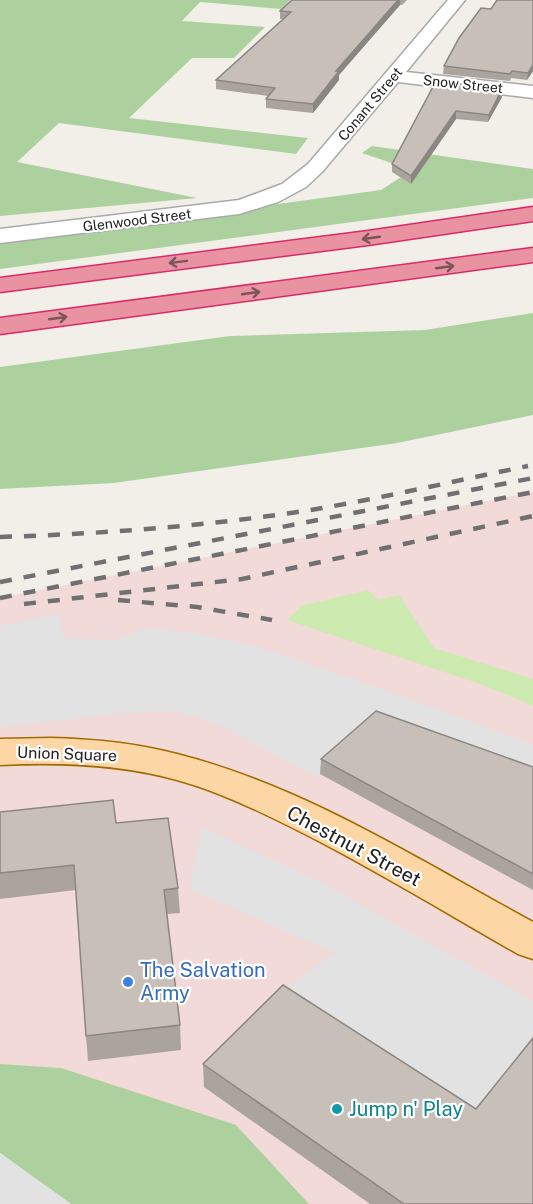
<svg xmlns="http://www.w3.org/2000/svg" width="533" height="1204" viewBox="0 0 533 1204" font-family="'Public Sans',sans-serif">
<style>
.commercial{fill:#f2dad9}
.grass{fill:#cdebb0}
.forest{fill:#add19e}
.parking{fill:#e2e2e2}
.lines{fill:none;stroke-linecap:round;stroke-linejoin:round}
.minor-casing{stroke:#a9a9a9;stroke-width:3}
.major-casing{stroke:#a06b00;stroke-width:3}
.highway-casing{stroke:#dc2a67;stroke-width:3}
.minor{fill:#fff;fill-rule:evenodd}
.major{fill:#fcd6a4;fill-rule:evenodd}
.highway{fill:#e892a2;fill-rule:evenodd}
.rail{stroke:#707070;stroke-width:4.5;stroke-dasharray:12 12;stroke-linecap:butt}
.wall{fill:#aba49e}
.shaded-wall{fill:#8b8681}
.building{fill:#c7bfb8;stroke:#8b8681;stroke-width:1.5}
.oneway{stroke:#7b545c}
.shop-dot{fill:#3f7fe0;stroke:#fff;stroke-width:2}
.culture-dot{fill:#0f9aa8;stroke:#fff;stroke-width:2}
.labels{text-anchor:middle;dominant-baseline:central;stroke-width:4.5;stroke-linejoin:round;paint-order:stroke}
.far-street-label{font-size:14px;fill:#222;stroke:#fff}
.street-label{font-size:16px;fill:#222;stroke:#fff}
.near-street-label{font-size:20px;fill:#222;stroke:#fff}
.near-shop-label{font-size:20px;fill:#366cbe;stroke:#fff;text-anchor:start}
.near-culture-label{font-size:20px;fill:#0d838f;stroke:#fff;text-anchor:start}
</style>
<rect width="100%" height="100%" fill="#f2efe9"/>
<!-- commercial -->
<path class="commercial" d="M533,492V1204H159L0,1088V598Z"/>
<!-- grass -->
<path class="grass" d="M368,590L378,600L399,595L434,648L533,679V706L480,684L287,620L301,606Z"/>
<!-- forest -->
<g class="forest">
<path d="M0,0H290L281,9L200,2L182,21L265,27L234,58H192L129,118L308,138L296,154L59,123L17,162L197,198L0,216Z"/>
<path d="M372,146L533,169V198L0,269V242L381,190L412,170L362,153Z"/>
<path d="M533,313V415L397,443L114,483L0,489V367L230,336L425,330Z"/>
<path d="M0,1064L61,1068L236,1125L309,1204H71L0,1153Z"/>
</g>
<!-- parking -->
<g class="parking">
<path d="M59,614L64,638L115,640L149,628L192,633L244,643L278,653L401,696L533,744V782L375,726L317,777L221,726L198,717L175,712L120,713L0,727V626Z"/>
<path d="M202,827L324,884L533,1001V1056L473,1132L270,998L335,953L190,889Z"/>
<path d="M0,1153L71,1204H0Z"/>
</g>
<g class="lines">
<!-- minor casing -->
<g class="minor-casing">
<path id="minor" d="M448,0H465L406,72L533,86V98L398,82L322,172L306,187L278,202L239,214L0,243V229L239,200L282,184L308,164Z"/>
</g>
<!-- major casing -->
<g class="major-casing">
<path id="major" d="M51,738C93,739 135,743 177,754C304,786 419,860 533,922V959L518,954C444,912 371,867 295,829C257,810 217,791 177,780C119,764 59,762 0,765V739Z"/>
</g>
<!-- highway casing -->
<g class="highway-casing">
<g id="highway">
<path d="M533,207V221L368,245L0,292V278L368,231Z"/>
<path d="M533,248V262L0,334V318Z"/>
</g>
</g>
<!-- minor -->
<use href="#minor" class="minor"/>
<!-- major -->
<use href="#major" class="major"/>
<!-- highway -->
<use href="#highway" class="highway"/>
<!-- rail -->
<g class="rail">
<path d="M0,537C97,534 194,527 291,513C371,501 449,482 528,466"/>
<path d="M0,582L533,478"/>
<path d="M0,598L533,492"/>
<path d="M118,600L197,607L272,620"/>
<path d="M24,604L242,579L533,516"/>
</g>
</g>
<!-- wall -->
<g class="wall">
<path d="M292,0H407L402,5H400L339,75V80L313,113L266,108V99L268,96L216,89V80L283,19H280V11Z"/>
<path d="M444,66L533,71L527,80L511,78L510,81L443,74Z"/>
<path d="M436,81L502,97L488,122L456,119L411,184L392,172V164Z"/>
<path d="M321,759L533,767V890L320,774Z"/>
<path d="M0,812L116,823L178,888L180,913L167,914L180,1025L181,1050L88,1061L86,1036L76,890L0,899Z"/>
<path d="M203,1064L533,1204H370L204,1087Z"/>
</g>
<!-- shaded-wall -->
<g class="shaded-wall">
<path d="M398,0H400V5L339,75V80L313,113V104L336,71Z"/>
<path d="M533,65V71L527,80L528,73Z"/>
<path d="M502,89V97L488,122L489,115Z"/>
<path d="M456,111V119L411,184V176Z"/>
</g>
<!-- building -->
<g class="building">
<path d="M292,0H398L336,71H339L313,104L266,99L275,88L216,80L291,12L280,11Z"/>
<path d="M497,0H533V65L528,73L512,71L510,74L444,66L459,38L481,8L491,9Z"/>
<path d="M436,81L502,89L489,115L456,111L411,176L392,164Z"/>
<path d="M376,711L533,767V874L321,759Z"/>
<path d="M113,800L116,823L168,818L178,888L164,890L180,1025L86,1036L74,865L0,873V812Z"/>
<path d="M283,985L476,1109L533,1038V1204H404L203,1064Z"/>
</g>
<!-- one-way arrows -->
<defs><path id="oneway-shaft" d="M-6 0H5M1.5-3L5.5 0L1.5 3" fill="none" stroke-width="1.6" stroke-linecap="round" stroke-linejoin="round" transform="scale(1.5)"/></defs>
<g class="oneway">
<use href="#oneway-shaft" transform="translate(371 238) rotate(172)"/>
<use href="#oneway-shaft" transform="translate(178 262) rotate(173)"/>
<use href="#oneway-shaft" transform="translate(445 267) rotate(-8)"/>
<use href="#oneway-shaft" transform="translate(251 293) rotate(-8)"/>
<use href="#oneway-shaft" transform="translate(58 318) rotate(-8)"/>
</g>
<!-- markers -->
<circle class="shop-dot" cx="128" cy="982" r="6"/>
<circle class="culture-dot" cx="337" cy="1109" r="6"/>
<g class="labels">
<!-- far-street labels -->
<g class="far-street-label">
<text transform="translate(463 84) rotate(6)">Snow Street</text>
<text transform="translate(370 104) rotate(-50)">Conant Street</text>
<text transform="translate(137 220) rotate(-7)">Glenwood Street</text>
</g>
<!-- street labels -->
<g class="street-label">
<text transform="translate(67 754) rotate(2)">Union Square</text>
</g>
<!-- near-street labels -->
<g class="near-street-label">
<text transform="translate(354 846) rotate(28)">Chestnut Street</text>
</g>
<!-- near-shop labels -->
<g class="near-shop-label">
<text x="140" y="970">The Salvation<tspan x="140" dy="23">Army</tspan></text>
</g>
<!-- near-culture labels -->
<g class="near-culture-label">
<text x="349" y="1109">Jump n' Play</text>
</g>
</g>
</svg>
